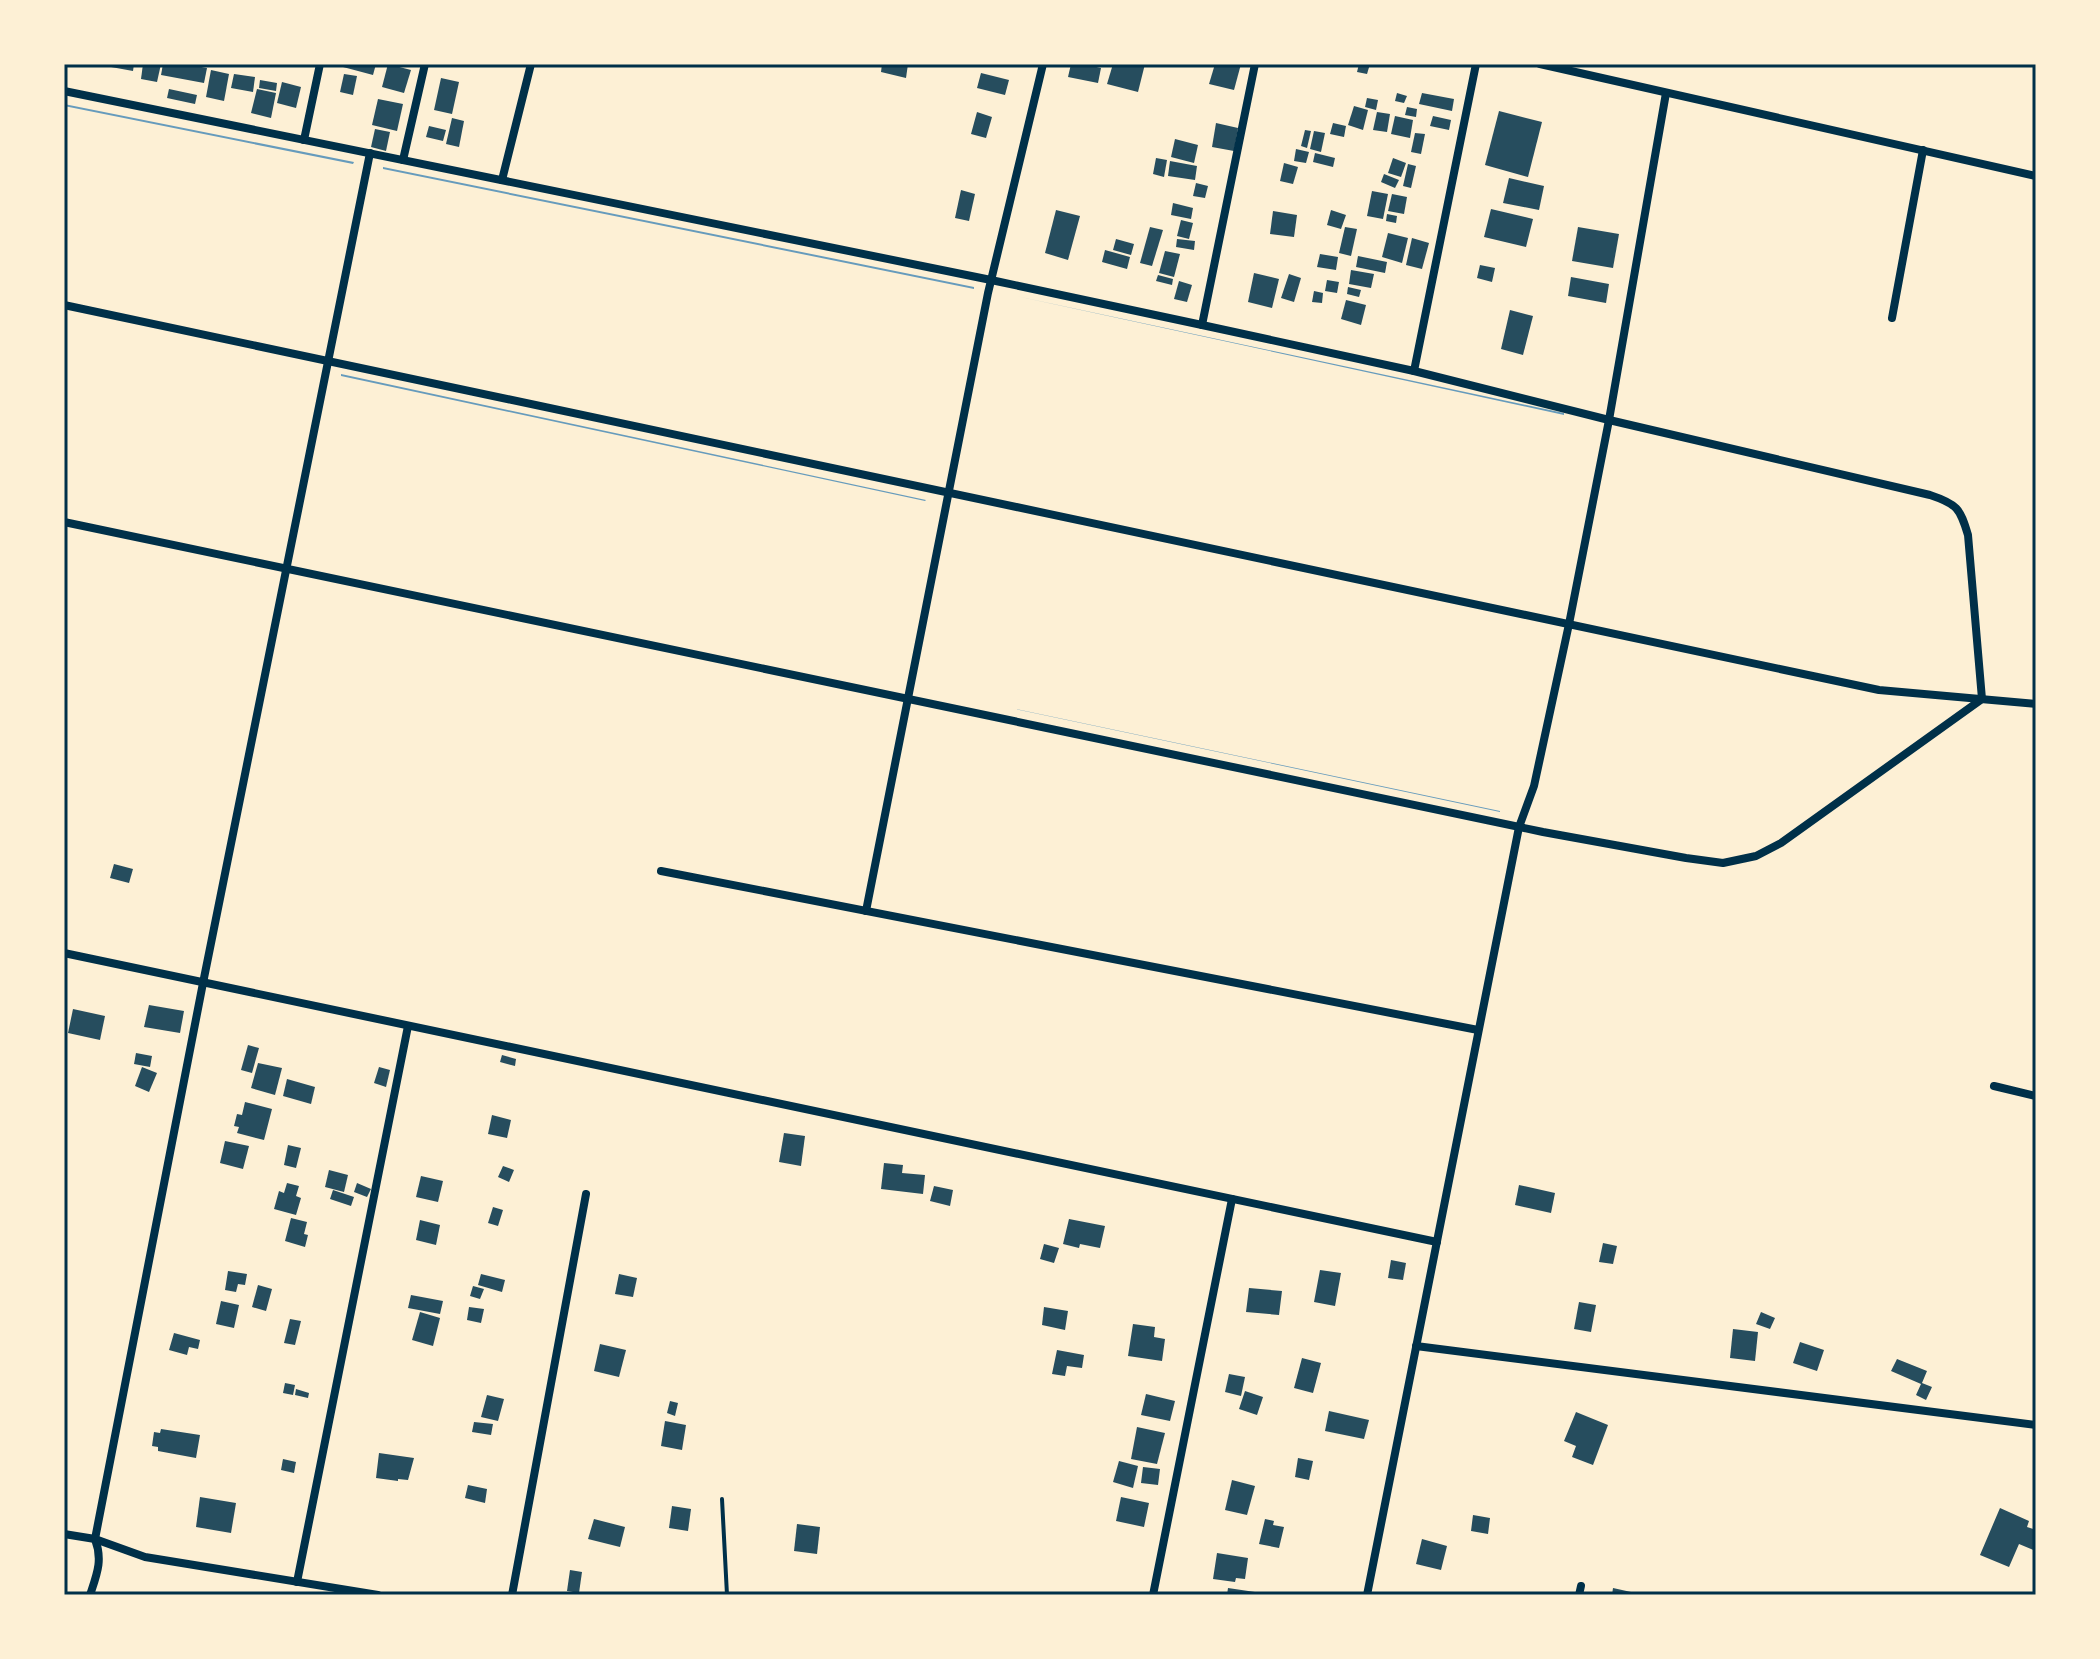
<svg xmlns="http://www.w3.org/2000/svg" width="2100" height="1659" viewBox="0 0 2100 1659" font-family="'Fira Sans',sans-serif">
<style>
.water{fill:#669bbc}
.building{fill:#264d5e}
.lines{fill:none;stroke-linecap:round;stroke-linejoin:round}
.service{stroke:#003049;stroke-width:4}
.minor{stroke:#003049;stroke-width:8}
.neatline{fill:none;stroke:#003049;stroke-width:3}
</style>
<rect width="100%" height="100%" fill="#fdf0d5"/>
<!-- water -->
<g class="water">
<path d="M64,104L354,162L353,164L64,106Z"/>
<path d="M383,167L974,287V289L383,169Z"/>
<path d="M1002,293L1564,413V415Z"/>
<path d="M341,374L926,500L925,501L341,376Z"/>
<path d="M921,689L1500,811V812Z"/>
</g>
<!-- building -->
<g class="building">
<path d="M112,64H134L133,71L111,67Z"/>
<path d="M143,64H161L157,82L141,79Z"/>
<path d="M163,64H185L207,68L204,83L161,75Z"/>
<path d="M344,64H376L373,75L343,67Z"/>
<path d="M388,64L411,70L404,93L382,87Z"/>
<path d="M882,64H908L906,78L881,72Z"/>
<path d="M1071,64H1083L1101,68L1098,83L1068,77Z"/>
<path d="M1113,64H1145L1138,92L1107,84Z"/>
<path d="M1215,64H1241L1234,90L1209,84Z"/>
<path d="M1359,64H1370L1367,74L1357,72Z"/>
<path d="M211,70L229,74L224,101L206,97Z"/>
<path d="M981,73L1009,80L1005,95L977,88Z"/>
<path d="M234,74L255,77L253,92L231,88Z"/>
<path d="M344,74L357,76L353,95L340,92Z"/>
<path d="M441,78L459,82L452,114L434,110Z"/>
<path d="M260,80L277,83L276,91L259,88Z"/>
<path d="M282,82L301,87L296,108L277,103Z"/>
<path d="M169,89L197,95L195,104L167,98Z"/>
<path d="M257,89L276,93L271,118L251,113Z"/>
<path d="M1397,93L1407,96L1404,103L1395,101Z"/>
<path d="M1422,93L1454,99L1452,111L1419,104Z"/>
<path d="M1367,98L1378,100L1376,110L1365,107Z"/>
<path d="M378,99L403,104L397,131L372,125Z"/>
<path d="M1354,106L1368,110L1363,130L1348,125Z"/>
<path d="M1407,107L1417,109L1416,117L1405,115Z"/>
<path d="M1499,111L1542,122L1528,177L1485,165Z"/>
<path d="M977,112L992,117L986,138L971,134Z"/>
<path d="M1377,112L1390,114L1387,132L1373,130Z"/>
<path d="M1395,116L1413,120L1410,138L1391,134Z"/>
<path d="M1433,116L1451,120L1449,130L1430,126Z"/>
<path d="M452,118L464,121L459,147L446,144Z"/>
<path d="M1216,123L1238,128L1234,151L1212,147Z"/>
<path d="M1333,123L1346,126L1344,137L1330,134Z"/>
<path d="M429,126L446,130L443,141L426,137Z"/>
<path d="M375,129L390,132L386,151L371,147Z"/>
<path d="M1305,130L1311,131L1307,148L1301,146Z"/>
<path d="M1314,131L1325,133L1321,152L1310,149Z"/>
<path d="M1415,133L1425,134L1421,154L1411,152Z"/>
<path d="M1175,139L1198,145L1194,163L1171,157Z"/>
<path d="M1296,149L1309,152L1306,163L1294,161Z"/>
<path d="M1315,153L1335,158L1333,167L1313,162Z"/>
<path d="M1156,158L1167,160L1164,177L1153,174Z"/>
<path d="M1393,158L1406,163L1401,177L1388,173Z"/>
<path d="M1170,161L1197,166L1195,180L1168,176Z"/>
<path d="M1284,163L1298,167L1293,184L1280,181Z"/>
<path d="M1408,164L1416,166L1411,188L1403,186Z"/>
<path d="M1384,174L1399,180L1395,188L1381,182Z"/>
<path d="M1509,178L1544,186L1539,210L1503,203Z"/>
<path d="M1196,183L1208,186L1205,198L1193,196Z"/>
<path d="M961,190L975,194L969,221L955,218Z"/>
<path d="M1372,191L1388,194L1383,219L1367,216Z"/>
<path d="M1392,194L1407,197L1404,214L1388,211Z"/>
<path d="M1173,203L1193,208L1191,219L1171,215Z"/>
<path d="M1491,209L1533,219L1526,247L1484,237Z"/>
<path d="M1056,210L1080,216L1068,260L1045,253Z"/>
<path d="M1331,210L1346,215L1341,229L1327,225Z"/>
<path d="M1273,211L1297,215L1294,237L1270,234Z"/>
<path d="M1387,214L1397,216L1396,223L1386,221Z"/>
<path d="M1181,220L1193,223L1189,239L1177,236Z"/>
<path d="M1150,227L1163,230L1152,266L1140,263Z"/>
<path d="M1345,227L1357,229L1351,256L1339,253Z"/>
<path d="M1578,227L1619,234L1613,268L1572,261Z"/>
<path d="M1388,233L1408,238L1402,263L1382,257Z"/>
<path d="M1412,238L1429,243L1422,269L1406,265Z"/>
<path d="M1116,239L1134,244L1131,255L1113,250Z"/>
<path d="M1177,239L1195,241L1194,250L1176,247Z"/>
<path d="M1105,250L1130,257L1127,269L1102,262Z"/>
<path d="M1165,251L1180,254L1174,277L1159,273Z"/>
<path d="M1320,254L1338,257L1336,270L1317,267Z"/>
<path d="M1358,256L1387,262L1385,273L1356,267Z"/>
<path d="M1480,265L1495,268L1492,282L1477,278Z"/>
<path d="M1351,270L1374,274L1371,288L1349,284Z"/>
<path d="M1254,273L1279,279L1272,308L1248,302Z"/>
<path d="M1289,274L1301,278L1294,302L1281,298Z"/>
<path d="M1158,275L1173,279L1172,285L1156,281Z"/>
<path d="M1571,277L1609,284L1606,303L1568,296Z"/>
<path d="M1327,280L1339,282L1337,293L1325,291Z"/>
<path d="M1179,281L1192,285L1187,302L1174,299Z"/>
<path d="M1348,287L1361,290L1359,297L1347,294Z"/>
<path d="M1314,291L1323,293L1322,303L1312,302Z"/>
<path d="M1346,300L1366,305L1361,325L1341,319Z"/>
<path d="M1510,310L1533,316L1523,355L1501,349Z"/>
<path d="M114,864L133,869L129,883L110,878Z"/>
<path d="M149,1005L184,1011L180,1033L144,1027Z"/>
<path d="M73,1009L105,1016L100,1040L68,1033Z"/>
<path d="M248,1045L259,1048L252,1073L241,1070Z"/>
<path d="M136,1053L152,1056L150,1067L134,1064Z"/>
<path d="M502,1055L516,1059L515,1066L500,1062Z"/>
<path d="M258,1063L282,1068L275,1095L251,1088Z"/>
<path d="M142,1067L157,1073L149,1092L135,1086Z"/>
<path d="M379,1067L390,1070L386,1087L374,1083Z"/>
<path d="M287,1079L315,1087L311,1104L283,1096Z"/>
<path d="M245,1102L272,1109L264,1140L237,1133L239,1127L234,1126L237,1114L242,1115Z"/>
<path d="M492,1115L511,1120L507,1138L488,1134Z"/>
<path d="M784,1133L805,1136L801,1166L779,1162Z"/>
<path d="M225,1141L249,1146L243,1169L220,1163Z"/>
<path d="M288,1145L301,1148L296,1168L284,1165Z"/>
<path d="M884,1163L903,1165L902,1173L925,1175L923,1194L881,1189Z"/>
<path d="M503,1166L514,1170L509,1182L498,1177Z"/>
<path d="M329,1170L348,1175L344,1192L325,1187Z"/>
<path d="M421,1176L443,1181L438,1202L416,1197Z"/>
<path d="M287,1183L299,1186L296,1196L301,1198L296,1215L274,1209L279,1191L284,1193Z"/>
<path d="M357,1183L371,1189L367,1197L354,1192Z"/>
<path d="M1519,1185L1555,1193L1551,1213L1515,1205Z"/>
<path d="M934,1186L953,1190L950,1206L930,1201Z"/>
<path d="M333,1190L354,1197L351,1206L330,1199Z"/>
<path d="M493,1207L503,1210L498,1226L488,1223Z"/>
<path d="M291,1218L307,1222L304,1234L308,1235L305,1247L285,1241Z"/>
<path d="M1069,1219L1105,1226L1100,1248L1080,1244L1079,1248L1063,1244Z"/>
<path d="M420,1220L440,1225L436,1245L416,1240Z"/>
<path d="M1603,1243L1617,1246L1613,1264L1599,1262Z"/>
<path d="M1044,1244L1059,1248L1054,1263L1040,1259Z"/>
<path d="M1391,1260L1406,1263L1403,1280L1388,1278Z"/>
<path d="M1320,1270L1341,1273L1335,1306L1314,1302Z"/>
<path d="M228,1271L247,1274L245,1285L238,1284L236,1292L225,1290Z"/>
<path d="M481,1274L505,1280L502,1292L478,1285Z"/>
<path d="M619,1274L637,1278L633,1297L615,1294Z"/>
<path d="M258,1285L272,1289L266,1311L252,1307Z"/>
<path d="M473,1286L484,1289L480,1299L470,1296Z"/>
<path d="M1249,1288L1282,1291L1279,1315L1246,1312Z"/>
<path d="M411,1295L443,1301L440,1314L408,1308Z"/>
<path d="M221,1301L239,1305L234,1328L216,1324Z"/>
<path d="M1579,1302L1596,1305L1591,1332L1574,1329Z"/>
<path d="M469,1307L484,1309L481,1323L467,1320Z"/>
<path d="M1044,1307L1068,1311L1065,1330L1042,1325Z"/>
<path d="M420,1312L440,1318L433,1346L412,1340Z"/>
<path d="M1761,1312L1775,1318L1770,1329L1756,1324Z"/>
<path d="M290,1319L301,1321L295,1345L284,1343Z"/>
<path d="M1133,1324L1155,1327L1154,1337L1165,1339L1162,1361L1128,1356Z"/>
<path d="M1733,1329L1758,1332L1755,1361L1730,1358Z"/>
<path d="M174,1333L200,1340L198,1349L189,1347L187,1355L169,1350Z"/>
<path d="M1800,1342L1824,1350L1817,1371L1793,1363Z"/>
<path d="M600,1344L626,1350L619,1377L594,1371Z"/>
<path d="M1057,1350L1084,1355L1082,1368L1067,1366L1065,1376L1052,1374Z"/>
<path d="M1302,1358L1321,1363L1313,1393L1294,1388Z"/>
<path d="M1897,1359L1927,1371L1922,1383L1932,1387L1926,1400L1916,1395L1921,1384L1891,1371Z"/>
<path d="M1229,1374L1245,1377L1241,1396L1225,1392Z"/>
<path d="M285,1383L295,1385L293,1395L283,1393Z"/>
<path d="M296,1389L309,1393L308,1398L295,1395Z"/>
<path d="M1245,1391L1263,1397L1257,1415L1239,1409Z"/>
<path d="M1146,1394L1175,1401L1170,1421L1141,1415Z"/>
<path d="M487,1395L504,1399L498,1421L481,1417Z"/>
<path d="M670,1401L678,1403L675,1416L667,1413Z"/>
<path d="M1329,1411L1369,1420L1364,1439L1325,1431Z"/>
<path d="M1576,1412L1608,1425L1593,1465L1572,1457L1576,1446L1564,1441Z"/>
<path d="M665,1421L686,1425L682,1450L661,1446Z"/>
<path d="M474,1422L493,1424L491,1435L472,1432Z"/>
<path d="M1137,1427L1165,1433L1157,1464L1131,1459Z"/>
<path d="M161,1429L200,1435L196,1458L158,1451V1447L152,1446L154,1432L160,1433Z"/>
<path d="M379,1453L414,1458L408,1480L398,1479V1481L376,1478Z"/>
<path d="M1298,1458L1313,1461L1309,1480L1295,1477Z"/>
<path d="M283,1459L296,1462L294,1473L281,1470Z"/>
<path d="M1119,1461L1138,1466L1133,1488L1113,1482Z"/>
<path d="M1143,1467L1160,1469L1158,1485L1141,1483Z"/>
<path d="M1232,1480L1255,1486L1247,1515L1225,1510Z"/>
<path d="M468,1485L487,1489L485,1503L465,1498Z"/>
<path d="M200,1497L236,1503L231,1533L196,1527Z"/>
<path d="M1121,1497L1149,1503L1144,1527L1116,1521Z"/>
<path d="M672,1506L691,1509L688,1531L669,1528Z"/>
<path d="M2000,1508L2029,1521L2027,1527L2036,1530V1551L2019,1544L2009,1567L1980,1555Z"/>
<path d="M1473,1515L1490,1518L1488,1534L1471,1531Z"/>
<path d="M594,1519L625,1527L620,1547L588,1539Z"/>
<path d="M1265,1519L1274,1521L1273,1525L1284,1527L1279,1548L1259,1544Z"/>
<path d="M797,1524L820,1527L817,1554L794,1551Z"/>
<path d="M1422,1539L1447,1546L1441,1570L1416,1564Z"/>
<path d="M1217,1553L1248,1558L1245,1579L1236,1578L1235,1582L1213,1579Z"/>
<path d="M570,1570L582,1572L579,1593L567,1591Z"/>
<path d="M1228,1588L1255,1592L1254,1595H1227Z"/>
<path d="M1613,1588L1640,1594V1595H1612Z"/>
</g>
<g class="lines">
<!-- service -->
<path class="service" d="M722,1499L727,1595"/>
<!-- minor -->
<g class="minor">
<path d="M1540,64L2036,176"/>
<path d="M64,91L991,280L1202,325L1414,371L1609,420L1930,495C1957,504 1960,508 1968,535L1982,699L1781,843L1756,856L1723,863L1686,858L1543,832L64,522"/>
<path d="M304,140L320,64"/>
<path d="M403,160L425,64"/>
<path d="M502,180L531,64"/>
<path d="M64,305L1879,690L2036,704"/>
<path d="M1892,318L1923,150"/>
<path d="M1202,325L1255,64"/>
<path d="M1414,371L1476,64"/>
<path d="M661,871L1478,1030"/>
<path d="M866,911L988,293L1043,64"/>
<path d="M64,953L1437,1242"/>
<path d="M1994,1086L2036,1096"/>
<path d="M1416,1346L2036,1425"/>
<path d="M64,1534L95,1539L145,1557L378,1595"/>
<path d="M297,1582L408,1026"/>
<path d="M90,1595C97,1574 103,1560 95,1539L203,983L370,153"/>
<path d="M512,1595L586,1194"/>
<path d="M1153,1595L1232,1199"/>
<path d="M1367,1595L1519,827L1534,786L1569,624L1609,420L1666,93"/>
<path d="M1579,1595L1581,1586"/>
</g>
</g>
<!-- border -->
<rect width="2100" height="1659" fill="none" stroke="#fdf0d5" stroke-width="132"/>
<rect x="66" y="66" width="1968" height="1527" class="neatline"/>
</svg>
